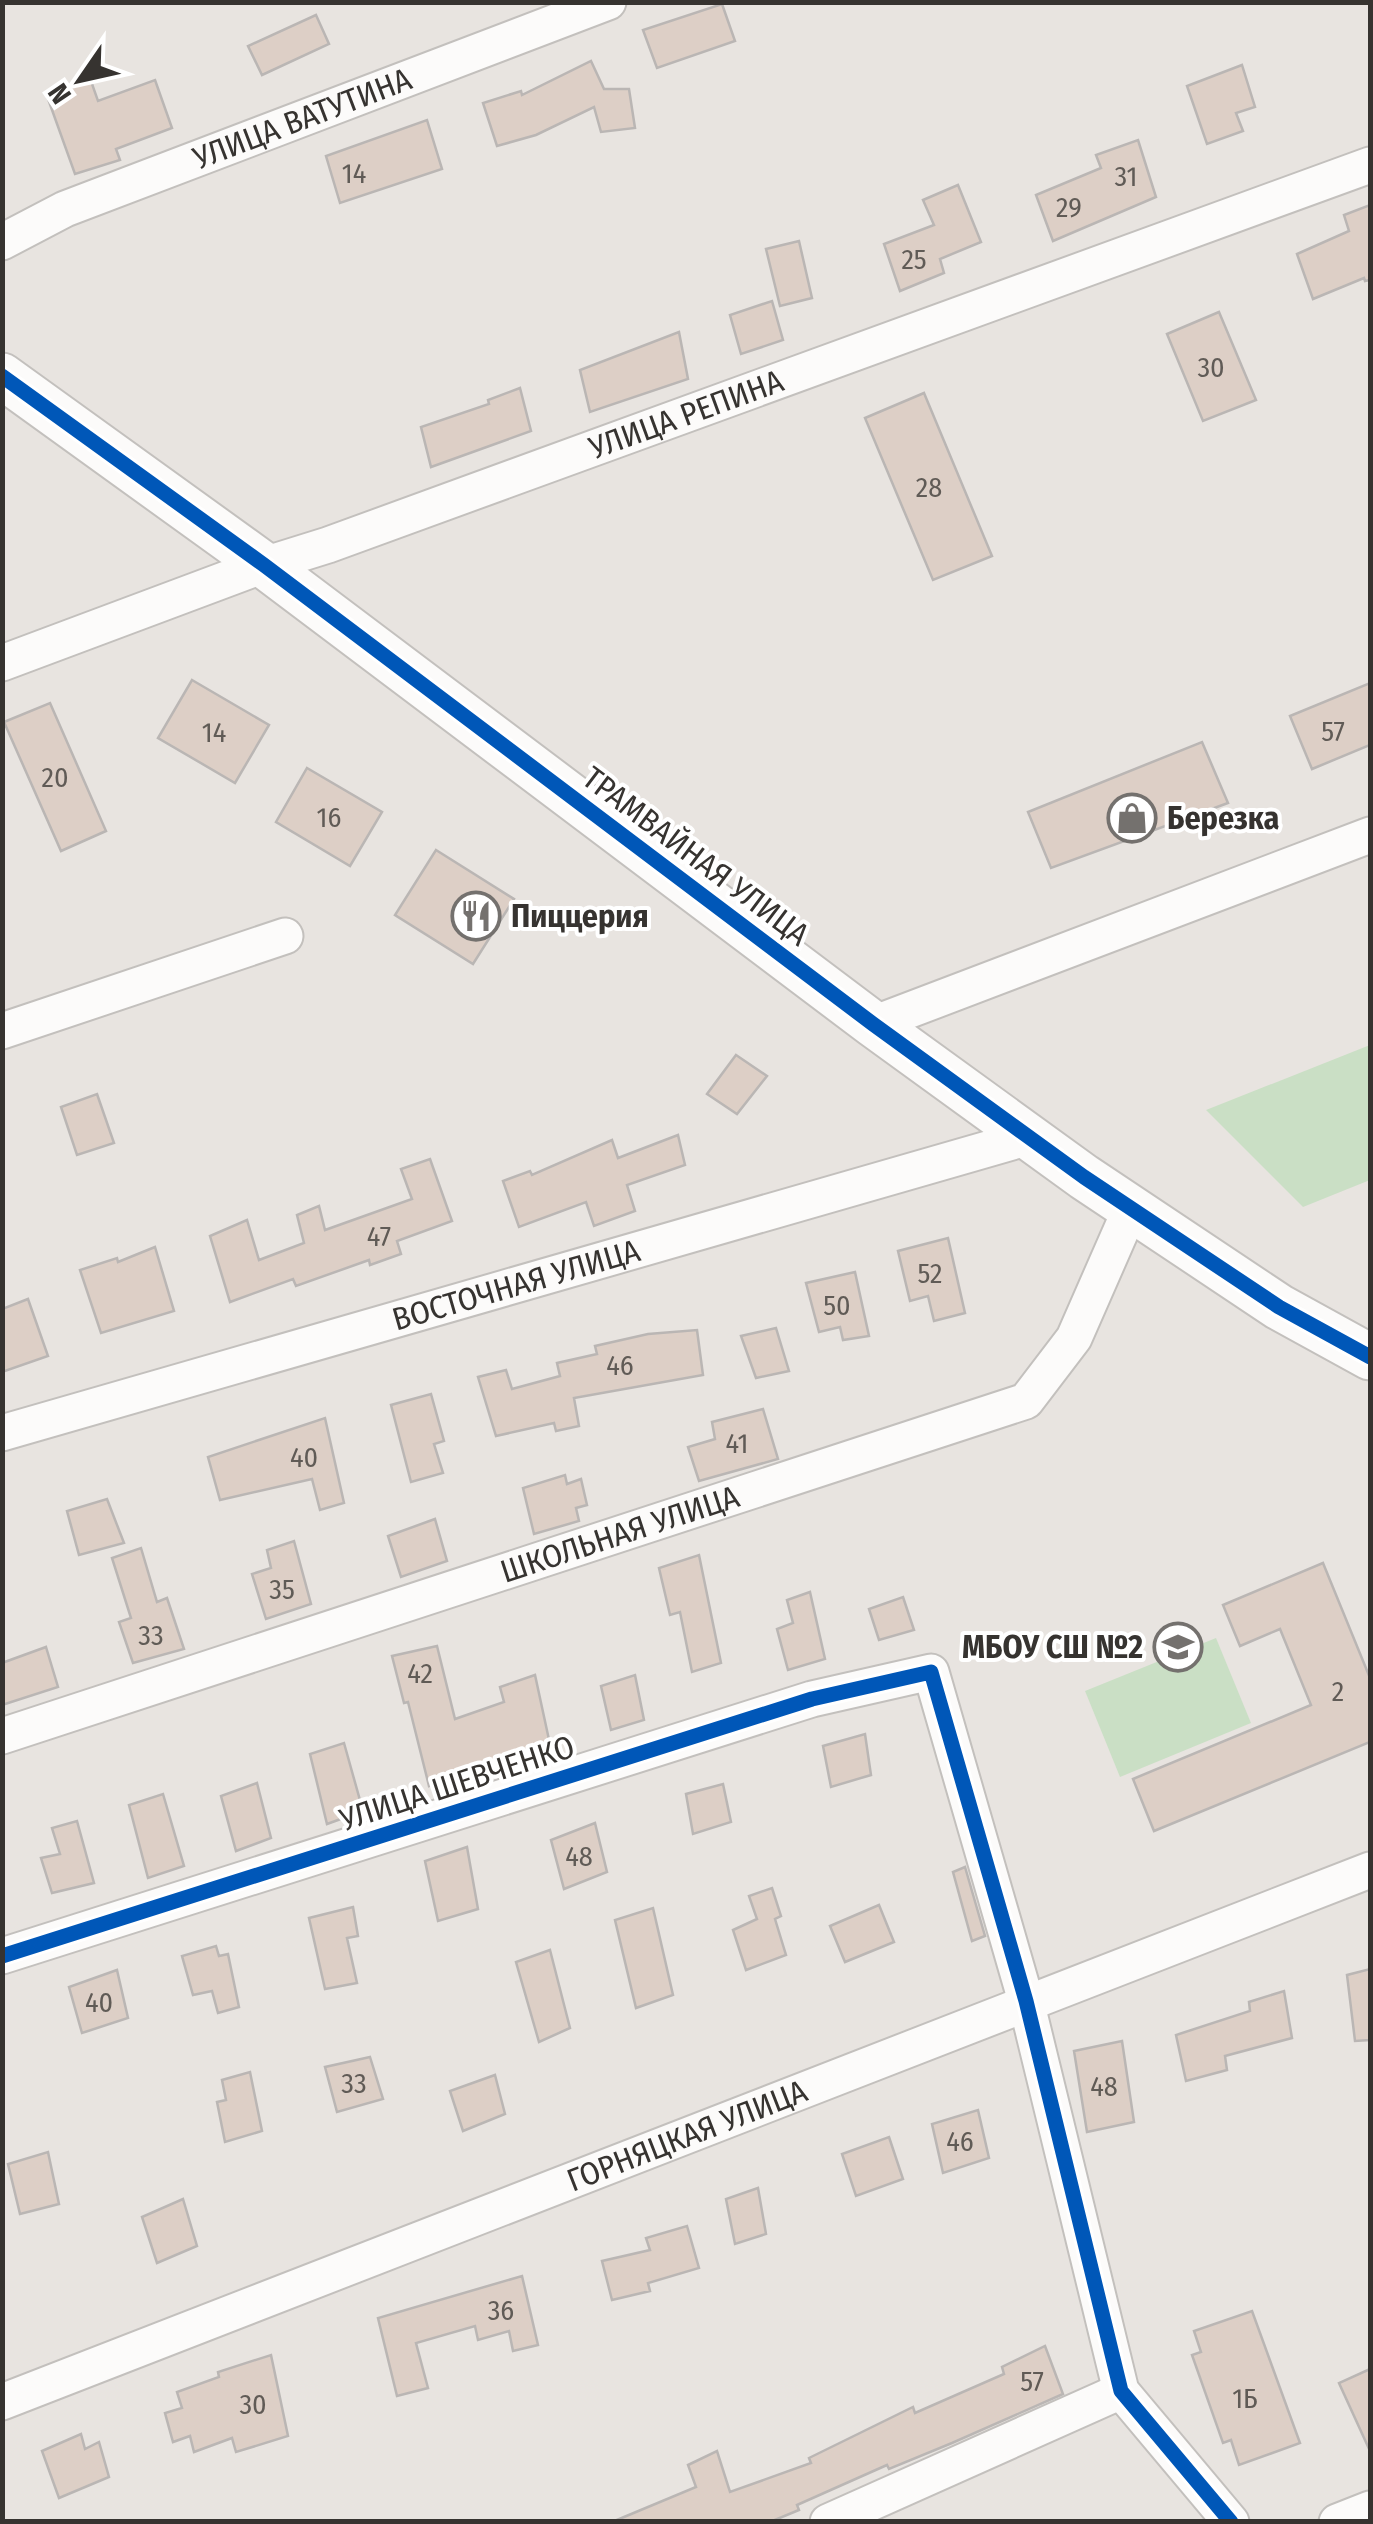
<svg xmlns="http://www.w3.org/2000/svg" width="1373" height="2524" viewBox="0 0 1373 2524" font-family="'Fira Sans Condensed',sans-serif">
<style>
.green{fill:#cadfc5}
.building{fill:#ddcfc6;stroke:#bab6b4;stroke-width:2.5}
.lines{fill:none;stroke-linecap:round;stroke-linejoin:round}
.minor-casing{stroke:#c3c0bd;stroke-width:39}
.tertiary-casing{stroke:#c3c0bd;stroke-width:49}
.minor{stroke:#fcfbfa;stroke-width:35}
.tertiary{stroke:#fcfbfa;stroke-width:45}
.cycleway-casing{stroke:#fff;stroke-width:21}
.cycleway{stroke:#0057b8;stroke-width:15}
.labels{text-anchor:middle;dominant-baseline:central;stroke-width:8;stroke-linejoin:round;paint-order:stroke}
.number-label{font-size:28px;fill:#605b56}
.street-label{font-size:32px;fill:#363330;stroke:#fff}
.poi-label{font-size:32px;font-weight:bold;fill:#363330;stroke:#fff;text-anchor:start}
</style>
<rect width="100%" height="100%" fill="#e8e4e0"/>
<!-- green -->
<g class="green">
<path d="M1370,1045V1180L1303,1207L1206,1110Z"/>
<path d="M1216,1638L1251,1723L1120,1777L1085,1691Z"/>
</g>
<!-- building -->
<g class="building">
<path d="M722,4L735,41L657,68L643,30Z"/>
<path d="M316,15L329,44L262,75L248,46Z"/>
<path d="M591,61L604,89H629L635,128L601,132L594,107L536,135L497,146L483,103L521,91L522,95Z"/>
<path d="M1242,65L1255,107L1236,113L1243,131L1207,144L1187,86Z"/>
<path d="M155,80L172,128L116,149L120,160L75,174L47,96L91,81L98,101Z"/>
<path d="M427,120L442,169L340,203L326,156Z"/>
<path d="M1138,140L1156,197L1053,241L1036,195L1101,168L1096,155Z"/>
<path d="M958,185L981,242L940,259L944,273L900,291L884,244L934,225L923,200Z"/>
<path d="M1370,205V280L1365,281L1364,278L1313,299L1297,254L1349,231L1344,215Z"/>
<path d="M799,241L812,298L780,306L766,249Z"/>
<path d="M772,301L783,340L741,354L730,315Z"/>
<path d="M1219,312L1256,400L1203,421L1167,334Z"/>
<path d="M679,332L688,379L590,412L580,370Z"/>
<path d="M520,388L531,431L431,467L421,427L489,404L488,400Z"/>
<path d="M924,393L992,556L933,580L865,418Z"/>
<path d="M192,680L269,725L235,783L158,738Z"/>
<path d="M1370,683V745L1312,769L1290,716Z"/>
<path d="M50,703L106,831L61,851L4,722Z"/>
<path d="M1202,742L1228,803L1051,868L1028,812Z"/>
<path d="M307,768L382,812L350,866L276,822Z"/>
<path d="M436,850L514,899L473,964L395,915Z"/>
<path d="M736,1055L767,1076L737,1114L707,1094Z"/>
<path d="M97,1094L114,1143L77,1155L61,1107Z"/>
<path d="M678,1135L685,1165L627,1185L635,1211L594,1226L586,1202L519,1227L503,1181L530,1171L532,1175L612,1140L618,1158Z"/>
<path d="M430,1159L452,1221L397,1241L401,1254L370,1265L369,1260L296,1286L293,1279L230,1302L210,1236L247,1220L259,1260L304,1243L297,1215L319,1206L325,1230L412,1199L401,1169Z"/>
<path d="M948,1238L965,1313L934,1321L928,1296L910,1301L898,1251Z"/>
<path d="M155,1247L174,1311L101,1333L80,1270L117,1258L118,1262Z"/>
<path d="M855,1272L869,1336L843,1340L840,1327L819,1332L806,1283Z"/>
<path d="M28,1299L48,1356L2,1372V1309Z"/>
<path d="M776,1328L789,1371L756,1378L741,1336Z"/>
<path d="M697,1330L703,1375L574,1398L579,1426L556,1431L554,1423L496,1436L478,1377L506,1370L512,1389L560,1376L557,1363L597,1354L595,1346L648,1334Z"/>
<path d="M431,1394L444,1441L434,1444L443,1473L411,1482L391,1405Z"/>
<path d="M763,1409L778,1459L699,1481L688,1447L715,1439L712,1422Z"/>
<path d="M325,1418L344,1503L320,1510L312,1479L220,1500L208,1457Z"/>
<path d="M565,1475L567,1484L581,1479L587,1505L576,1508L579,1521L534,1534L523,1488Z"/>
<path d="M107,1499L124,1543L79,1555L67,1511Z"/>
<path d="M435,1519L447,1561L401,1577L388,1536Z"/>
<path d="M294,1541L311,1604L266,1619L252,1574L271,1568L267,1550Z"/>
<path d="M141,1548L157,1602L167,1598L184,1649L133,1663L119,1622L131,1618L112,1558Z"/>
<path d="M699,1555L721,1663L692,1672L680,1612L670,1615L659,1568Z"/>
<path d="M1323,1563L1370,1678V1742L1154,1831L1133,1779L1311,1705L1280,1629L1240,1646L1223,1605Z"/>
<path d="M810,1592L825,1659L788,1670L777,1629L793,1623L787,1600Z"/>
<path d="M903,1597L914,1630L879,1640L869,1609Z"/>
<path d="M437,1646L455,1719L504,1702L500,1687L535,1675L551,1749L517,1758L516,1755L429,1786L408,1702L404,1703L392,1656Z"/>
<path d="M46,1647L58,1687L2,1705V1663Z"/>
<path d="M635,1675L644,1720L611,1730L601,1686Z"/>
<path d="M865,1734L871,1775L831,1787L823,1746Z"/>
<path d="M344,1743L363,1811L327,1824L310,1754Z"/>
<path d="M257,1783L271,1838L236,1851L221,1796Z"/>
<path d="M723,1784L731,1822L693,1834L686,1794Z"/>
<path d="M163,1794L184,1866L148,1878L129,1805Z"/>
<path d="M77,1821L94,1883L52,1893L41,1858L60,1854L52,1828Z"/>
<path d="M595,1823L607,1872L564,1889L551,1840Z"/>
<path d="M467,1847L478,1909L438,1921L425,1861Z"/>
<path d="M965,1867L985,1936L972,1941L953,1872Z"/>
<path d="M772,1888L781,1916L775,1919L786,1955L746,1970L733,1930L757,1919L749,1896Z"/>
<path d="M879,1905L894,1942L845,1962L830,1926Z"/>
<path d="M353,1907L358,1936L347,1938L357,1983L325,1989L309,1918Z"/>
<path d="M653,1908L673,1995L636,2008L615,1920Z"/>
<path d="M216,1946L219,1956L228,1954L239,2007L218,2013L212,1991L193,1995L182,1956Z"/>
<path d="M550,1950L570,2028L539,2042L516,1962Z"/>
<path d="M1370,1969V2040L1355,2041L1347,1975Z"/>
<path d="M117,1970L128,2018L82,2033L69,1987Z"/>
<path d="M1284,1991L1292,2038L1225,2056L1227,2070L1186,2081L1176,2035L1250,2011L1249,2002Z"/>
<path d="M1122,2041L1134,2122L1087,2132L1074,2051Z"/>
<path d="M370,2057L383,2099L337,2112L325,2067Z"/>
<path d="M250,2072L262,2131L225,2142L217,2102L226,2100L222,2080Z"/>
<path d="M495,2075L505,2114L463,2131L450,2091Z"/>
<path d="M978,2110L989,2158L943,2173L932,2124Z"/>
<path d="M889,2137L903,2179L856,2196L842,2154Z"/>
<path d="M48,2152L59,2204L20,2214L8,2164Z"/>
<path d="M758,2188L766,2234L735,2244L726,2199Z"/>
<path d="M183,2199L197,2246L157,2263L142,2217Z"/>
<path d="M687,2226L699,2268L648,2283L650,2291L612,2300L602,2261L650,2250L646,2238Z"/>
<path d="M522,2276L538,2345L513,2351L509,2331L478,2340L475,2326L416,2343L428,2388L397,2396L378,2318Z"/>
<path d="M1252,2311L1300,2443L1239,2465L1231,2440L1223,2443L1192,2355L1201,2352L1194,2331Z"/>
<path d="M1045,2346L1063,2394L952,2443L889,2469L887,2465L797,2505L799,2510L770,2522H612L696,2487L688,2465L717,2451L730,2492L811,2463L809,2458L913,2407L915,2413L1004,2374L1002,2367Z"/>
<path d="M271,2355L288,2436L236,2452L232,2438L194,2452L190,2436L173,2442L165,2413L182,2408L177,2392L219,2377L218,2372Z"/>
<path d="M1370,2369V2451L1339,2383Z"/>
<path d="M81,2434L85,2449L99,2442L109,2477L59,2498L42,2451Z"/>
</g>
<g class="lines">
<!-- minor casing -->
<g class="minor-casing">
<g id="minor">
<path id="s1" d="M2,242L65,209L608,2"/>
<path id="s2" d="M2,663L264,565L328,545L1370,165"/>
<path d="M873,1024L1370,835"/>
<path d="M2,1031L285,936"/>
<path id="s3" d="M2,1433L1029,1137"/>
<path id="s4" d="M2,1736L1026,1401L1074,1338L1131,1208"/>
<path d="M2,1956L812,1699L931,1672L1026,2001L1121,2391L1231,2522"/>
<path id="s5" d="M2,2402L1370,1870"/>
<path d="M828,2522L1121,2391"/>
<path d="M1337,2522L1370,2509"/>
</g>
</g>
<!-- tertiary casing -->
<g class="tertiary-casing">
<path id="tertiary" d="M2,376L264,565L873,1024L1084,1177L1279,1307L1370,1357"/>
</g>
<!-- minor -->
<use href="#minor" class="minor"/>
<!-- tertiary -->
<use href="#tertiary" class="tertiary"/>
<!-- cycleway casing -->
<g class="cycleway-casing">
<g id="cycleway">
<path d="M2,376L264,565L873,1024L1084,1177L1279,1307L1370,1357"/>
<path d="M2,1956L812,1699L931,1672L1026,2001L1121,2391L1231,2522"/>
</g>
</g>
<!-- cycleway -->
<use href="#cycleway" class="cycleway"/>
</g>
<!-- icons -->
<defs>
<g id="shop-ring" transform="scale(2.5)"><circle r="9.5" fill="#fff" stroke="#74716e" stroke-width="1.5"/><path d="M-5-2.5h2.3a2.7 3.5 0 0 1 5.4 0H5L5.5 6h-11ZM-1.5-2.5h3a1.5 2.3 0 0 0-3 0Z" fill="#74716e"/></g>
<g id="restaurant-ring" transform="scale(2.5)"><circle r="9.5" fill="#fff" stroke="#74716e" stroke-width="1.5"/><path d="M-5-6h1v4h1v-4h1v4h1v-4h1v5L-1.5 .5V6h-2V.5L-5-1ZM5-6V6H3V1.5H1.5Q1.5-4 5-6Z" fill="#74716e"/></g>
<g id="school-ring" transform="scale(2.5)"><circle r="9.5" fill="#fff" stroke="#74716e" stroke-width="1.5"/><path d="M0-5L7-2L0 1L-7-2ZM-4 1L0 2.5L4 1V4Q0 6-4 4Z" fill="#74716e"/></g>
</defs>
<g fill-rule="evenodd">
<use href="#shop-ring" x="1132" y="818"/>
<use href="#restaurant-ring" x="476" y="916"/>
<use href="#school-ring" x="1178" y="1647"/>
</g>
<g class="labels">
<!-- number labels -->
<g class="number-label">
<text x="354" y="173">14</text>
<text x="1126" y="176">31</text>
<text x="1069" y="207">29</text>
<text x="914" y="259">25</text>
<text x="1211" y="367">30</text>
<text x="929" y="487">28</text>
<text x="1333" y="731">57</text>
<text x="214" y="732">14</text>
<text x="55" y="777">20</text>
<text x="329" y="817">16</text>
<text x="379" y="1236">47</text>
<text x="930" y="1273">52</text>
<text x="837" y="1305">50</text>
<text x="620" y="1365">46</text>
<text x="737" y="1443">41</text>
<text x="304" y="1457">40</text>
<text x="282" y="1589">35</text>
<text x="151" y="1635">33</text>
<text x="420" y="1673">42</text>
<text x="1338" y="1691">2</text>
<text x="579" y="1856">48</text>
<text x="99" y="2002">40</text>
<text x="354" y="2083">33</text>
<text x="1104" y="2086">48</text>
<text x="960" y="2141">46</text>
<text x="501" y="2310">36</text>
<text x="1032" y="2381">57</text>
<text x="1245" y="2398">1Б</text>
<text x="253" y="2404">30</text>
</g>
<!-- street labels -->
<g class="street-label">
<text stroke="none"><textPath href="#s1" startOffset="325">УЛИЦА ВАТУТИНА</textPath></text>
<text stroke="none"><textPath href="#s2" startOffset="728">УЛИЦА РЕПИНА</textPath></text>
<text transform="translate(696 856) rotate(37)">ТРАМВАЙНАЯ УЛИЦА</text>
<text stroke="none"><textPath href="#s3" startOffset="535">ВОСТОЧНАЯ УЛИЦА</textPath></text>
<text stroke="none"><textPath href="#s4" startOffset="650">ШКОЛЬНАЯ УЛИЦА</textPath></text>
<text transform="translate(457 1783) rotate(-18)">УЛИЦА ШЕВЧЕНКО</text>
<text stroke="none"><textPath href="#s5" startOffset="735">ГОРНЯЦКАЯ УЛИЦА</textPath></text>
</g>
<!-- poi labels -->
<g class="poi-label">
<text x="1167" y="818">Березка</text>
<text x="511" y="916">Пиццерия</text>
<text x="1143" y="1647" text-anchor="end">МБОУ СШ №2</text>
</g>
</g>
<!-- border -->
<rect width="1373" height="2524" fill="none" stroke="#363330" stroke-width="10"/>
<!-- north arrow -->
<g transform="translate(80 80) rotate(236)" stroke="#ffffff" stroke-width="8" paint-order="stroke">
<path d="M0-8L18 38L0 25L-18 38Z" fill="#363330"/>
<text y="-15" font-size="28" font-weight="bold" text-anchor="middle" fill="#363330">N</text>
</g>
</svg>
